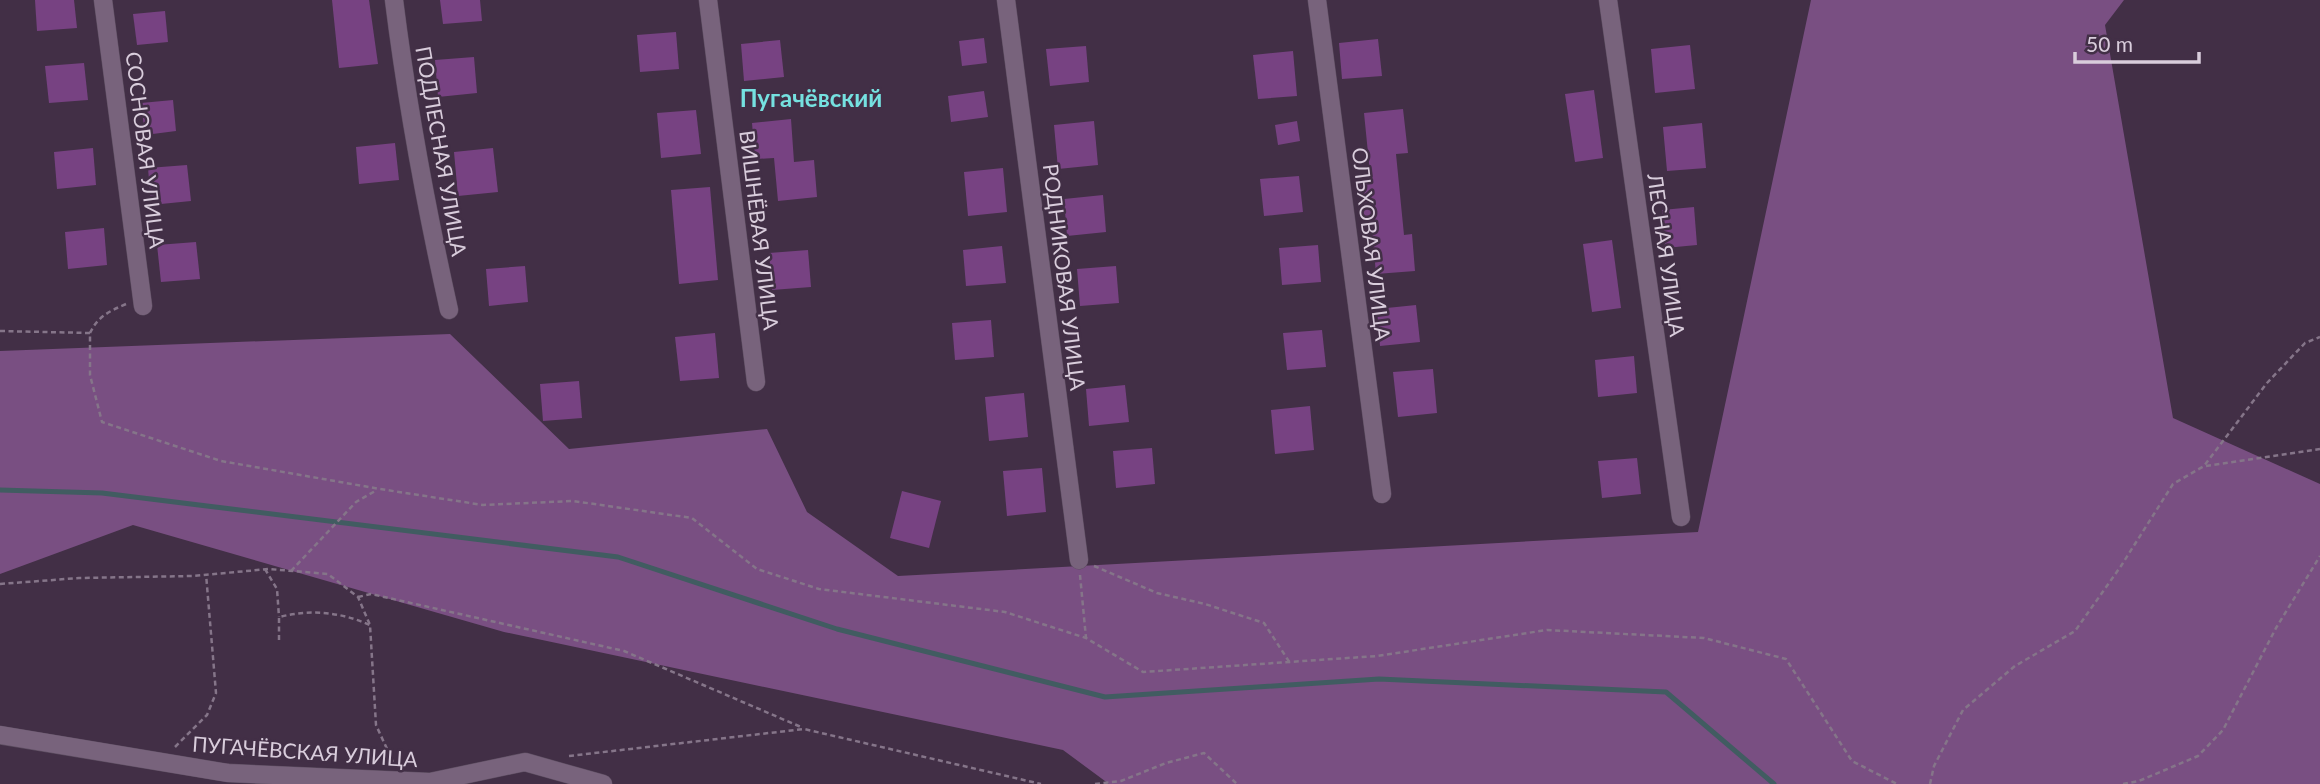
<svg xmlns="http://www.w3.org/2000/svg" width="2320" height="784" viewBox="0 0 2320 784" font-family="Lato,sans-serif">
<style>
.green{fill:#794f82}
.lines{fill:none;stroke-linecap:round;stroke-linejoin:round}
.stream{stroke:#415c61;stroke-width:5}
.building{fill:#774282}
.minor-casing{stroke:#5d4e61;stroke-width:19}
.path{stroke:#857589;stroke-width:2.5;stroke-dasharray:5 3.5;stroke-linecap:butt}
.minor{stroke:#78637c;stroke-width:18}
.labels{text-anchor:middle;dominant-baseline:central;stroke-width:5;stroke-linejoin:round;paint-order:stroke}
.street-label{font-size:21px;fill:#d9cddc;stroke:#422f46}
.quarter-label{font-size:24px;font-weight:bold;fill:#75e1e0;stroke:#422f46}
</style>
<rect width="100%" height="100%" fill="#422f46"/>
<!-- green -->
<path class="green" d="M1811,0H2124L2105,25L2173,418L2320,484V784H1109L1063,750L504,632L133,525L0,574V351L450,334L569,449L767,429L807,512L898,576L1698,532Z"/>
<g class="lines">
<!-- stream -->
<path class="stream" d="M0,490L102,493L618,557L837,629L1105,697L1379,679L1666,692L1774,784"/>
</g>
<!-- building -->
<g class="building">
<path d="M35,0H74L77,28L37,31Z"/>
<path d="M332,0H369L378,64L339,68Z"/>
<path d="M440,0H480L482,21L443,24Z"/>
<path d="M165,11L168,42L137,45L133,14Z"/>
<path d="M676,32L679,69L640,72L637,35Z"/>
<path d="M984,38L987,63L962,66L959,41Z"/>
<path d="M1378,39L1382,76L1342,79L1339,43Z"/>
<path d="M780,40L784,77L744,81L741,44Z"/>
<path d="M1690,45L1695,89L1655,93L1651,49Z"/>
<path d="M1086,46L1089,82L1050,86L1046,49Z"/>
<path d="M1293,51L1297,96L1258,99L1253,55Z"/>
<path d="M474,57L477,93L438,97L435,60Z"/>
<path d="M84,63L88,100L49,103L45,66Z"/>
<path d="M1594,90L1603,158L1575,162L1565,94Z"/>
<path d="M984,91L988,117L951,122L948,96Z"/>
<path d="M173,100L176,131L145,135L141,103Z"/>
<path d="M1403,109L1408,153L1396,154L1404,235L1412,234L1415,271L1376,274L1371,218L1363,219L1359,174L1370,173L1364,113Z"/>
<path d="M696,110L701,154L661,158L657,113Z"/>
<path d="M791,119L794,162L814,160L817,197L778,201L774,158L755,159L752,123Z"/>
<path d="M1094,121L1098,165L1058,169L1054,125Z"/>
<path d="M1297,121L1300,141L1278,145L1275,125Z"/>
<path d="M1702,123L1706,168L1667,171L1663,127Z"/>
<path d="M395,143L399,180L359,184L356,147Z"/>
<path d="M93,148L96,185L57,189L54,152Z"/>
<path d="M493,148L498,192L458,196L454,152Z"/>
<path d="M187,165L191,201L151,205L148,168Z"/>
<path d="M1003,168L1007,212L968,216L964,172Z"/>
<path d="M1299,176L1303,212L1264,216L1260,179Z"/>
<path d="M710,187L718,280L679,284L671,190Z"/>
<path d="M1103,195L1106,232L1067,236L1064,199Z"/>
<path d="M1694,207L1697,245L1665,248L1662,210Z"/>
<path d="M104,228L107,265L68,269L65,232Z"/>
<path d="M1612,240L1621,308L1592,312L1583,244Z"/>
<path d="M196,242L200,279L161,282L157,245Z"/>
<path d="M1318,245L1321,282L1282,285L1279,248Z"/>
<path d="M1002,246L1006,283L966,286L963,250Z"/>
<path d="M808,250L811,287L772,290L769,253Z"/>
<path d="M525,266L528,302L489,306L486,269Z"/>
<path d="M1116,266L1119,303L1080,306L1077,269Z"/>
<path d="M1416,305L1420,342L1380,346L1377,309Z"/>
<path d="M991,320L994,357L955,360L952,323Z"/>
<path d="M1322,330L1326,367L1287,370L1283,333Z"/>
<path d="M715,333L719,378L680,381L675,337Z"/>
<path d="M1634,356L1637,393L1598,397L1595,360Z"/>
<path d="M1433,369L1437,413L1398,417L1393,372Z"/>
<path d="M579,381L582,418L543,421L540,384Z"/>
<path d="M1125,385L1129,422L1089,426L1086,389Z"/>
<path d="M1024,393L1028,437L989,441L985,397Z"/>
<path d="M1310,406L1314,450L1275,454L1271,410Z"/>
<path d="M1152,448L1155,484L1116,488L1113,451Z"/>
<path d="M1637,458L1641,494L1602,498L1598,461Z"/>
<path d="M1042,468L1046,512L1007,516L1003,471Z"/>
<path d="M902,491L941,501L929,548L890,538Z"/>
</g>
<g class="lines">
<!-- minor casing -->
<g class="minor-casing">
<g id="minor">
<path d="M103,0L143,306"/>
<path d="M394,0C407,104 426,207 449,310"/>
<path d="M708,0L756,382"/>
<path d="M1006,0L1079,560"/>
<path d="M1317,0L1382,494"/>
<path d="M1608,0L1681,517"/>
<path d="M0,735L228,773L430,782L525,762L603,784"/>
</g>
</g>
<!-- path -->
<g class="path">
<path d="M0,331L90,333V375L102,422L221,461L380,489L483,505L573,501L692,518L757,569L819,589L1005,612L1086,638L1143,672L1377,656L1547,630L1704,638L1786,659L1852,761L1897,784"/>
<path d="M90,333C98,316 110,311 126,304"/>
<path d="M2206,466L2320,449"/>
<path d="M1094,566L1157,593L1205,604L1264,623L1290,663"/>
<path d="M265,569L277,589L279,617"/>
<path d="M291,571L356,502L377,490"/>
<path d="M1080,575L1086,638"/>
<path d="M0,584L79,578L192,576L269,569L328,574L358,597L370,625L376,725L393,762"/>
<path d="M358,597L371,594L624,651L801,727"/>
<path d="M279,640V617C312,609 340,612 370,625"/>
<path d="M175,747L207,715L216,693L206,574"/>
<path d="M569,756L804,729L1041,784"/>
<path d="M1095,784L1121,781L1166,763L1204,753L1237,784"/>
<path d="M1930,784L1934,766L1963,710L2015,666L2075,631L2121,566L2173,484L2204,466L2267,383L2305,343L2320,337"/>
<path d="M2123,784L2139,781L2198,756L2223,730L2276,628L2320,556"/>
</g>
<!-- minor -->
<use href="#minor" class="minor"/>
</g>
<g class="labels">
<!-- street labels -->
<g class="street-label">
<text transform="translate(146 150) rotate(83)">СОСНОВАЯ УЛИЦА</text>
<text transform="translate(442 151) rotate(80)">ПОДЛЕСНАЯ УЛИЦА</text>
<text transform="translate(760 230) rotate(83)">ВИШНЁВАЯ УЛИЦА</text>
<text transform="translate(1372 244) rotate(83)">ОЛЬХОВАЯ УЛИЦА</text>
<text transform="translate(1667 255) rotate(82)">ЛЕСНАЯ УЛИЦА</text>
<text transform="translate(1065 277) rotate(83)">РОДНИКОВАЯ УЛИЦА</text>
<text transform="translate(305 751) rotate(4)">ПУГАЧЁВСКАЯ УЛИЦА</text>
</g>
<!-- quarter labels -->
<g class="quarter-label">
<text x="811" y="97">Пугачёвский</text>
</g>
</g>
<!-- scale -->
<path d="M2075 52v10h124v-10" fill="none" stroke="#d9cddc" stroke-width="3.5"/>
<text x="2086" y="52" font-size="21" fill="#d9cddc" stroke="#422f46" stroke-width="5" paint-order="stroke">50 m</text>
</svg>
